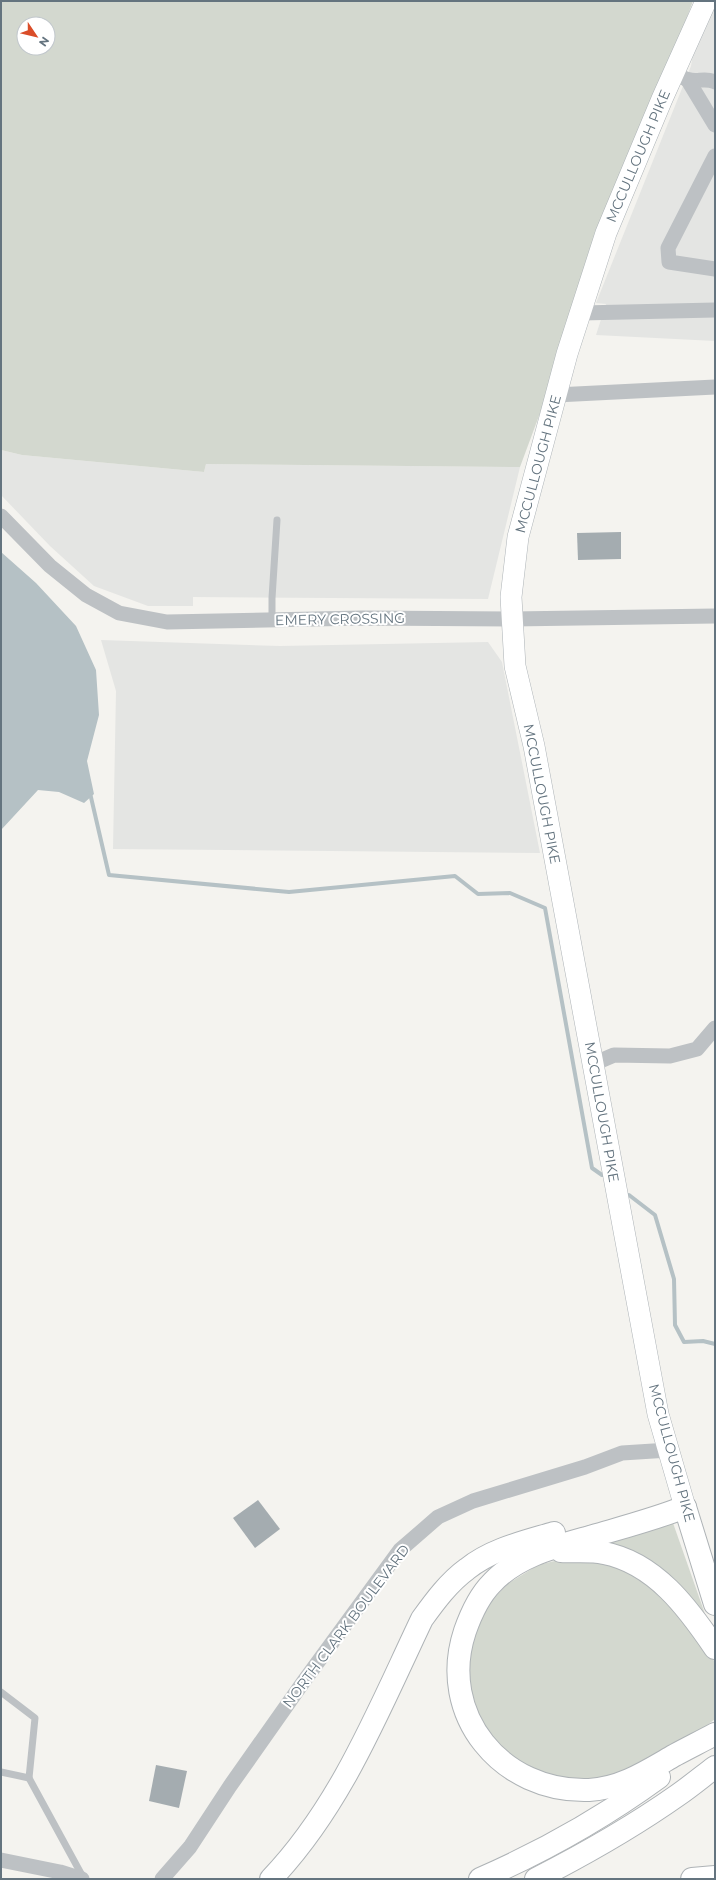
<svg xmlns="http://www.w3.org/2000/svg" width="716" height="1880" viewBox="0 0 716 1880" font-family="Montserrat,sans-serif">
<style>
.built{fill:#e4e5e3}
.green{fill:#d3d8cf;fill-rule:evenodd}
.water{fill:#b5c1c5}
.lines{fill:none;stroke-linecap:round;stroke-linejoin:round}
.stream{stroke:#b5c1c5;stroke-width:4}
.building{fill:#a4acb0}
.secondary-casing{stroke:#adb3b7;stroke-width:22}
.primary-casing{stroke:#aeb3b6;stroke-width:24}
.lane{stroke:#bdc1c4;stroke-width:7}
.street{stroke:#bdc1c4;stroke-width:15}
.secondary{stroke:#fff;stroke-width:21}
.primary{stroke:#fff;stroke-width:22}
.labels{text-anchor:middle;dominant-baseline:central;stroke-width:4;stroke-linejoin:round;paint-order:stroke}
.street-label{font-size:14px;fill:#64747f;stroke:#fff}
</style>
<rect width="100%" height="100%" fill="#f4f3ef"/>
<!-- built -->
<g class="built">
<path d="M715,1V341L596,335L606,304L596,303L691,66L696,36Z"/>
<path d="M1,450L22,455L204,472L206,464L520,467L488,599L193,597V606H148L94,586L50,546L1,495Z"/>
<path d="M101,640L280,646L488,642L502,662L540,853L113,849L116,691Z"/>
</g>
<!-- green -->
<g class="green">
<path d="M1,1H693L520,467L206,464L204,472L22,455L1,450ZM24,24H48V48H24Z"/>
<path d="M673,1523L711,1631L602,1543Z"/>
<path d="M593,1558L650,1580L708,1649L715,1663V1719L687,1741L649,1764L582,1784L523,1767L482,1726L468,1679L473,1635L489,1603L509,1583L538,1565L563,1559Z"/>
</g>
<!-- water -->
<path class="water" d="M1,552L36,583L76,626L96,670L99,715L87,761L94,794L84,803L59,792L38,790L1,830Z"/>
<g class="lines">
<!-- stream -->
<g class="stream">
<path d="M90,793L109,875L289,892L455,876L478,894L510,893L545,908L592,1168L602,1175"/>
<path d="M629,1195L655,1215L674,1279L675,1325L684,1342L703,1341L715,1344"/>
</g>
</g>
<!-- building -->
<g class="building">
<path d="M621,532V559L578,560L577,533Z"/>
<path d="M258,1500L280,1529L255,1548L233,1518Z"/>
<path d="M156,1765L187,1771L179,1808L149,1801Z"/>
</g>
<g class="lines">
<!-- secondary casing -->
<g class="secondary-casing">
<path id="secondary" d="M685,1507L658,1414L534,746L515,666L511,597L518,537L567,354L606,233L662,99L706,1"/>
</g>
<!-- primary casing -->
<g class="primary-casing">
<g id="primary">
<path d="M685,1507C655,1519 624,1527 593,1536C558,1546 518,1555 492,1583C479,1596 471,1614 465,1631C437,1715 502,1793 589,1790C622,1788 647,1771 675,1755C688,1748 702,1741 715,1734"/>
<path d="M685,1507L715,1604"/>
<path d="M561,1551C575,1552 591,1550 604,1553C655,1563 688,1608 715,1648"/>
<path d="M271,1879C341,1806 379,1709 422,1619C435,1601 449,1582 467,1569C492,1549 524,1542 554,1533"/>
<path d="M480,1879C542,1852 604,1817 659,1777"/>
<path d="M536,1879C585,1854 634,1826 678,1795C691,1786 703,1776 715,1767"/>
<path d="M692,1879L715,1877"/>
</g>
</g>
<!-- lane -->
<g class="lane">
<path d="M272,620V598L277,520"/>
<path d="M1,1692L35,1718L29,1778L84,1879"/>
<path d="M1,1772L29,1778"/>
</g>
<!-- street -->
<g class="street">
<path d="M682,77C694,85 704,76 715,82"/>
<path d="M689,82L715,125"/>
<path d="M715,156L668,248L669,262L715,269"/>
<path d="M581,313L715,310"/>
<path d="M556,395L715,387"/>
<path d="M1,516L50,566L86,595L119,613L167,622L363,618L512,619L715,616"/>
<path d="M593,1064L614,1055L670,1056L697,1049L715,1028"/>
<path d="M1,1860L60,1872L82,1879"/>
<path d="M162,1879L190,1847L230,1786L304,1681L400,1550L438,1517L473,1501L585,1467L622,1453L669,1450"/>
</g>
<!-- secondary -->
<use href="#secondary" class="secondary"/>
<!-- primary -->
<use href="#primary" class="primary"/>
</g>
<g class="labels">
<!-- street labels -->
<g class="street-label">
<text transform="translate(638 156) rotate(-67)">MCCULLOUGH PIKE</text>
<text transform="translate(538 464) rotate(-75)">MCCULLOUGH PIKE</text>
<text transform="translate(340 619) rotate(-1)">EMERY CROSSING</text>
<text transform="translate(542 794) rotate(79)">MCCULLOUGH PIKE</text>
<text transform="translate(602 1112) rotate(80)">MCCULLOUGH PIKE</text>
<text transform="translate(672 1453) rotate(75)">MCCULLOUGH PIKE</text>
<text transform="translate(346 1626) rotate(-53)">NORTH CLARK BOULEVARD</text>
</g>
</g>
<!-- border -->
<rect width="716" height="1880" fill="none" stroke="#64747f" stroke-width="4"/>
<!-- north arrow -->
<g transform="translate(36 36) rotate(125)"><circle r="19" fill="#ffffff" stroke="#c1c7cc"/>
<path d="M0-3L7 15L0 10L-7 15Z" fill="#da4d29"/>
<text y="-6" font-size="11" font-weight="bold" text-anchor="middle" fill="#64747f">N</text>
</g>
</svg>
